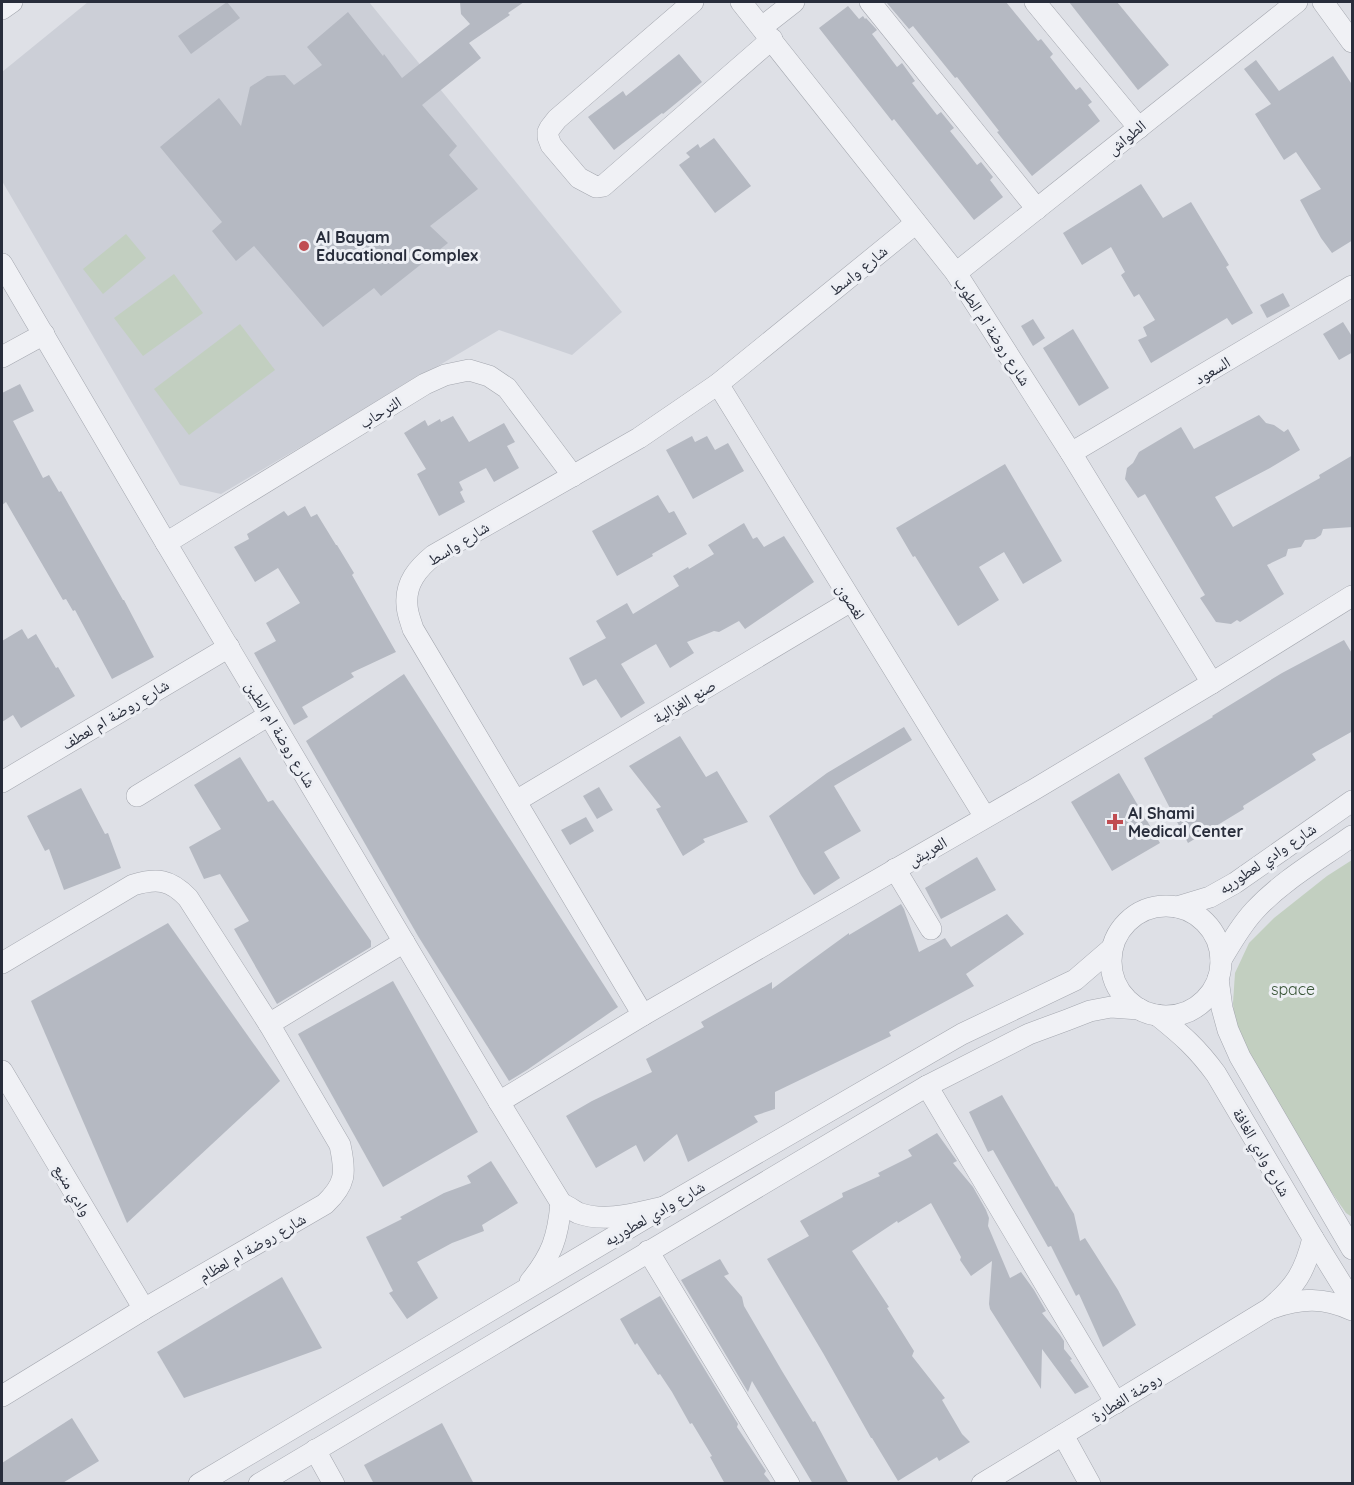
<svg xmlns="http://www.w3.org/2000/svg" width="1354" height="1485" viewBox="0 0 1354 1485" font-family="Quicksand,'Noto Naskh Arabic',sans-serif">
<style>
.built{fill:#cccfd7}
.green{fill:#c2cfc0}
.building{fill:#b5b9c2}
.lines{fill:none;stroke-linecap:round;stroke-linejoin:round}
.minor-casing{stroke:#a4a7af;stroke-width:22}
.minor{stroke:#f0f1f5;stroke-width:21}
.poi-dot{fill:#c04d52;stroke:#edeff4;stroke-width:2}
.labels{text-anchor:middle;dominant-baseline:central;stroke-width:6;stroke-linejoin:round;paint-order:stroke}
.street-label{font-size:16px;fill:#282d3b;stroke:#edeff4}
.poi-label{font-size:16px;font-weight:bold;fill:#282d3b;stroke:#edeff4;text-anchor:start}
.park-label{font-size:16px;fill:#395537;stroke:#edeff4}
</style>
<rect width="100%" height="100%" fill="#dee0e6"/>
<!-- built -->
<path class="built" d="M88,2H369L622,312L572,355L499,330L221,494L180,485L2,181V72Z"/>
<!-- green -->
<g class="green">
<path d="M126,234L146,258L103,294L83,269Z"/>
<path d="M174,274L203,313L143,356L114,318Z"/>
<path d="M240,324L275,370L189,435L154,389Z"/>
<path d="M1352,860V1217L1346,1213L1310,1161L1235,1027L1233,1003L1235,973L1249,943L1274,918L1327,876Z"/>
</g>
<!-- building -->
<g class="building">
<path d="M227,2L240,18L191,54L178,36Z"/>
<path d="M460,2H524L508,13L510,15L469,43L481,58L422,105L457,146L449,155L478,189L430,226L448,243L381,296L374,288L323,327L254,246L236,261L212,231L222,222L160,147L219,98L241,126L250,87L267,76L285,75L294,85L322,65L307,47L348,12L383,56L384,54L402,78L470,24L461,14Z"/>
<path d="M886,2H1006L1038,41L1041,39L1053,54L1050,57L1076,90L1080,87L1092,102L1088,105L1100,121L1032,176L997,132L999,131L957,77L955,78L913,26L909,29Z"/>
<path d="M1069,2H1117L1169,65L1138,90Z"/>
<path d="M848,6L859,19L863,16L865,19L866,18L877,30L872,34L897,67L902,63L915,81L912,83L937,115L941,112L954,128L950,131L967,152L977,165L981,162L993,177L990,180L1003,197L974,220L894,119L892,121L819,28Z"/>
<path d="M679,54L702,82L663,114L662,113L614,150L588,117L623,91L626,96Z"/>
<path d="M1333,56L1353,86V240L1332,253L1321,238L1300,200L1321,189L1296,152L1284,160L1255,114L1271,104L1244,69L1256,60L1279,91Z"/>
<path d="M714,138L751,186L715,213L679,165L690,157L686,153L698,144L700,148Z"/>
<path d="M1141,184L1163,218L1191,202L1229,265L1226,267L1253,313L1232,325L1227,318L1151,363L1138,340L1147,336L1143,327L1155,320L1139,294L1134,297L1121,275L1125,272L1111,247L1082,265L1063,233Z"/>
<path d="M1283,293L1290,306L1267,318L1260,305Z"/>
<path d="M1033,319L1045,338L1033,346L1021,326Z"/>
<path d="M1343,322L1353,338V352L1339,360L1323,334Z"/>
<path d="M1073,329L1109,388L1079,406L1043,348Z"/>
<path d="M20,384L34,411L13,421L43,478L49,475L59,492L61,491L123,600H124L154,657L112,679L75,610L73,611L66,599L63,600L6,502L2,505V393Z"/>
<path d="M1259,415L1266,423L1274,425L1284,432L1288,429L1300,450L1270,468L1215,497L1233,527L1320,478L1319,475L1353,455V527L1323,529L1321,535L1315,539L1305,540L1301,547L1288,549L1286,556L1267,565L1284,594L1240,622L1237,620L1231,624L1216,622L1200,598L1205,595L1145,494L1138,498L1125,479L1127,468L1133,463L1139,452L1181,427L1194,449Z"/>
<path d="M453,416L469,442L504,423L515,442L507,446L519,468L494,482L486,468L459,482L463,490L460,492L465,502L439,516L417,474L426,469L404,433L425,420L428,426L440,419L441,422Z"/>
<path d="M692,436L695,442L707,436L715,450L728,443L744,471L693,499L666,450Z"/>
<path d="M1005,464L1062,561L1023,584L1004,552L979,567L999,600L958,626L915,556L913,557L896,528Z"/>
<path d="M658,495L669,513L674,511L687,534L652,554L653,556L617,576L592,531Z"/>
<path d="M305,506L311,517L317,514L336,545H337L354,573L352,575L396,652L351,673L354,677L302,707L308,717L294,725L254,653L276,641L266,623L300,603L278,568L255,582L234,547L249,539L247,534L284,511L288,516Z"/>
<path d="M744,523L753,539L757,537L764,547L784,536L814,582L745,629L739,621L719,632L714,631L687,642L694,653L670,668L656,644L621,664L645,703L621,718L596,679L583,686L569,658L606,638L596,621L627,603L633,614L679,586L673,576L688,567L689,569L714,554L708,545Z"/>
<path d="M22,629L28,639L36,634L56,668L58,667L75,696L21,728L13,715L2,722V641Z"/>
<path d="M1344,640L1353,655V731L1312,754L1316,760L1243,806L1244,809L1188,843L1144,758L1213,717L1212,716L1282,673Z"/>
<path d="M404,674L618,1007L527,1070L509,1081L418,936L306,741Z"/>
<path d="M904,727L912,740L834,786L861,831L824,852L840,878L814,895L801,875L769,816L827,773Z"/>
<path d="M680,736L706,777L717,771L748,822L703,839L705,842L683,856L656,809L661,807L629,766Z"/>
<path d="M240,757L268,802L273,800L371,941V947L277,1004L234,929L249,921L220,874L204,879L189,847L221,829L194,785Z"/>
<path d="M1119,773L1160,843L1112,871L1071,802Z"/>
<path d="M599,787L613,810L597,819L583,796Z"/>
<path d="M81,788L105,834L108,833L121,868L64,890L49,849L45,851L27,816Z"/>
<path d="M586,817L594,831L570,845L561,830Z"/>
<path d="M977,857L996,890L941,919L925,888Z"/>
<path d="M901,904L904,909L919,952L945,938L951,947L1007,914L1024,934L966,974L974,986L889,1032L891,1036L775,1092V1109L754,1116L758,1122L688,1162L677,1134L644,1162L636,1145L596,1168L566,1116L592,1101L652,1072L646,1059L704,1027L701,1022L772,982V989L849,933V935Z"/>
<path d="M168,923L280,1081L127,1223L31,1001Z"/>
<path d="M393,981L478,1132L383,1187L298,1034Z"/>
<path d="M1002,1095L1056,1187L1057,1186L1074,1214L1080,1241L1085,1238L1118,1290L1136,1325L1103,1347L1079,1294L1076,1296L1051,1246L1048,1247L993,1150L988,1152L969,1112Z"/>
<path d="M937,1133L957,1161L953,1163L973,1187L986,1210L989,1218L988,1226L1010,1278L1021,1272L1034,1290L1046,1311L1042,1313L1060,1335L1064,1341V1349L1072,1359L1070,1360L1089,1387L1075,1394L1042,1349L1041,1389L990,1309L989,1304L992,1261L971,1276L960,1260L961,1257L931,1203L898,1223L897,1221L852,1251L889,1307L887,1308L914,1351L912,1356L945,1398L942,1400L962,1434L970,1442L939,1461L937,1457L898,1481L872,1438H871L823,1353L767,1259L809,1236L800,1221L843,1197L842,1193L880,1176L878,1173L912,1156L908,1150Z"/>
<path d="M491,1161L518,1203L482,1225L484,1231L452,1243L417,1262L438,1298L407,1319L389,1293L393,1291L366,1237L402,1219L400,1217L444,1193L471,1183L467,1176Z"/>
<path d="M720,1259L729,1274L724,1276L742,1297L744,1306L782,1371L813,1422L815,1421L849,1484H813L752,1381L748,1392L681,1280Z"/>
<path d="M282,1277L322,1348L184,1398L157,1352Z"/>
<path d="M660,1296L738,1424L737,1427L766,1471L764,1474L772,1484H725L710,1457L712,1456L692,1423L690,1424L672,1392L660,1374L658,1375L637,1343L635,1345L620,1319Z"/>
<path d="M72,1418L99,1461L61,1484H2V1463Z"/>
<path d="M442,1423L474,1484H374L364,1465Z"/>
</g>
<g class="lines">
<!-- minor casing -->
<g class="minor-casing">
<g id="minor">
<path d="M693,2L557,119L550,128L548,132V137L551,145L579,178L596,187L603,186L772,39"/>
<path d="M741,2L956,273L1071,453L1212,683"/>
<path d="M870,2L1037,209"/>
<path d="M1035,2L1139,128"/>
<path d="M1323,2L1352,42"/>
<path d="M2,9L12,2"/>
<path d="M762,27L794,2"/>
<path d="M2,264L166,543L269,715L499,1102L561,1203C567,1206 573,1210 578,1213C606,1223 636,1213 664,1207"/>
<path d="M956,273L1297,2"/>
<path d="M2,357L44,334"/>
<path d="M718,384L985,817"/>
<path d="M1071,453L1352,286"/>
<path d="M166,543L425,384L445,375L469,370L489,376L507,388L573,476"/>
<path d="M2,782L229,647"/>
<path d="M137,796L269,715"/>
<path d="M516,801L851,601"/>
<path d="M895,869L931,929"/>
<circle cx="1166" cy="961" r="55"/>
<path d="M1177,907L1210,897L1235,883L1352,801"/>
<path d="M1221,960C1231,943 1241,925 1255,910C1283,880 1320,859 1352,836"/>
<path d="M2,963L133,885C157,878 170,879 188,898L269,1024L340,1145C346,1173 346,1184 325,1204L144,1309L2,1396"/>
<path d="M1218,979L1222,1008L1228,1030L1240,1057L1352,1249"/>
<path d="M643,1015L413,629C411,622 407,613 407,605C405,583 418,568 434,555L639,438L718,384L916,223"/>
<path d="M1157,1015C1182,1035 1197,1048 1216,1074L1313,1238L1352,1301"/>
<path d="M269,1024L404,942"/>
<path d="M2,1071L144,1309"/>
<path d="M927,1086L1116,1403"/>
<path d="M499,1102L643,1015L1035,789L1212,683L1352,596"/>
<path d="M648,1251L789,1484"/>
<path d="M530,1282C552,1255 558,1237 561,1203"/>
<path d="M1272,1308C1302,1298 1323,1297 1352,1310"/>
<path d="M1063,1435L1090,1484"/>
<path d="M315,1450L334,1484"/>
<path d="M199,1484L664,1207L962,1034L1075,980L1111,949"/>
<path d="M259,1484L927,1086L1029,1034L1067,1020L1090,1011L1111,1007L1139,1009"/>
<path d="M982,1484L1269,1309C1295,1287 1305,1272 1313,1238"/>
</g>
</g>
<!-- minor -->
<use href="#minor" class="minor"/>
</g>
<!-- markers -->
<g class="poi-dot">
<circle cx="304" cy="246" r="6"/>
<path d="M1112 813h6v6h6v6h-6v6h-6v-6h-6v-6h6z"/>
</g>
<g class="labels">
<!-- street labels -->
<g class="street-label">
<text transform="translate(1126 137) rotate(-39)">الطواش</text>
<text transform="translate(858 270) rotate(-39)">شارع واسط</text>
<text transform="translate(993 331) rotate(57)">شارع روضة ام الطوب</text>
<text transform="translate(1212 370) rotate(-31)">السعود</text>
<text transform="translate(380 412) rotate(-32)">الترحاب</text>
<text transform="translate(458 543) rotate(-32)">شارع واسط</text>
<text transform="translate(851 601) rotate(58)">لغصون</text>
<text transform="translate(684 701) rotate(-31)">صنع الغزالية</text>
<text transform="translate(115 714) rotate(-31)">شارع روضة ام لعطف</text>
<text transform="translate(281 734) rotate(59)">شارع روضة ام الطين</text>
<text transform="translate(927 851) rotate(-30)">العريش</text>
<text transform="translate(1267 858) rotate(-34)">شارع وادي لعطوريه</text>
<text transform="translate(1262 1152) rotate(60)">شارع وادي الغافة</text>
<text transform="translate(73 1190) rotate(59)">وادي منيع</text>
<text transform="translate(654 1213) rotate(-30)">شارع وادي لعطوريه</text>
<text transform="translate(252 1247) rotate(-30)">شارع روضة ام لعظام</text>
<text transform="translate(1126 1397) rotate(-32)">روضة الغطارة</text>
</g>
<!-- poi labels -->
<g class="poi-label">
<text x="316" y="237">Al Bayam<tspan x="316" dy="18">Educational Complex</tspan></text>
<text x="1128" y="813">Al Shami<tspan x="1128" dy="18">Medical Center</tspan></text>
</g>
<!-- park labels -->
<g class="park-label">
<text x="1293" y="989">space</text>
</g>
</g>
<!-- border -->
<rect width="1354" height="1485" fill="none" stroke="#282d3b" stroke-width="6"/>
</svg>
